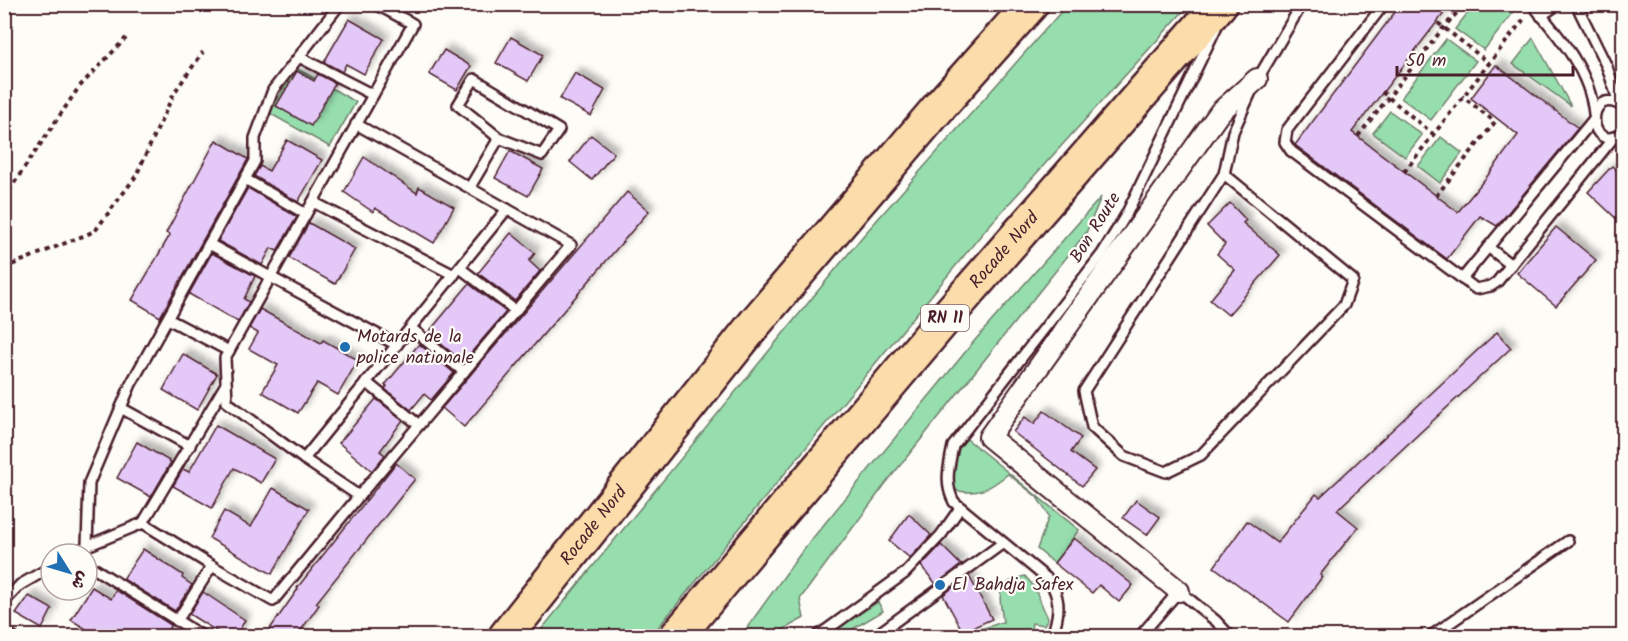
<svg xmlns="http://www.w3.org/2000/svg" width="1628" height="641" viewBox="0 0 1628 641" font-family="Kalam,'Playpen Sans Arabic',sans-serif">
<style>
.grass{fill:#96dead;stroke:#707e6c;stroke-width:1.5}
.building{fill:#e4c8f7;stroke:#4a1f2b;stroke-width:1.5;filter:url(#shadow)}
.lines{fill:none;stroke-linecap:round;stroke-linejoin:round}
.service-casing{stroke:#4a1f2b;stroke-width:14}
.minor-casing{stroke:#4a1f2b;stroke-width:24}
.motorway-casing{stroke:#4a1f2b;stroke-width:38}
.path{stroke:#4a1f2b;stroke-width:4;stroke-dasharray:4.5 4.5;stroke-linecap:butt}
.service{stroke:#fdfcf7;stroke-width:9}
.minor{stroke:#fdfcf7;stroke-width:20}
.motorway{stroke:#faddab;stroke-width:33}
.poi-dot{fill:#1f6fb2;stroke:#fdfcf7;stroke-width:2}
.labels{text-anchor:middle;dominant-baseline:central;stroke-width:4.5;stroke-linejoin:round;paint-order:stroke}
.shield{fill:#fdfcf7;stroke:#806168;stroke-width:1.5}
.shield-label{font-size:16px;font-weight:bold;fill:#4a1f2b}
.street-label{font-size:18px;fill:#4a1f2b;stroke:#fdfcf7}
.poi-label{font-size:18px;fill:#4a1f2b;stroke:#fdfcf7;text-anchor:start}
</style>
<defs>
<filter id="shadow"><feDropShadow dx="5.5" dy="-5.5" stdDeviation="3" flood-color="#0004"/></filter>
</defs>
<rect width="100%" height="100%" fill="#fdfcf7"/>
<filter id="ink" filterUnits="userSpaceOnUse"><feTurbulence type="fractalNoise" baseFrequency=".0167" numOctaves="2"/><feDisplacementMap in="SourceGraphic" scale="12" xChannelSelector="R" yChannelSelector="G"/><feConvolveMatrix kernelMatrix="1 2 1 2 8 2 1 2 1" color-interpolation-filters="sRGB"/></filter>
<g filter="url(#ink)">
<!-- grass -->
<g class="grass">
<path d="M1067,5H1189L986,229L651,636H536L862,237Z"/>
<path d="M1474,5H1502L1513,13L1484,50L1455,29Z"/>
<path d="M1533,38L1571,106L1513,64Z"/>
<path d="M1446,39L1476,61L1431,120L1401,98Z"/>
<path d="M296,68L356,102L330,147L269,113Z"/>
<path d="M1390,111L1422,135L1405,157L1373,133Z"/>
<path d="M1441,137L1462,153L1440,183L1418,166Z"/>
<path d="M1101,197L1086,233L886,483L800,599L804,618L772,636H741L803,550L976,339Z"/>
<path d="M962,435L1079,530L1054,563L1037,549L1049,516L1037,497L1008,474C989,489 979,496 953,490L947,468L957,452Z"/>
<path d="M1025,576C1039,590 1039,602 1048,618L1044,625L1032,623L1030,636H958L1003,622C1000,596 993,584 1025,576Z"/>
<path d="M878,602L883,611L841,636H823Z"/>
</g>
<!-- building -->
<g class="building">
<path d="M1401,4H1451L1352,132L1458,212L1489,174L1518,135L1471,98L1496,65L1578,128L1497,226L1480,216L1447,259L1295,145Z"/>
<path d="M349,19L384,39L364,74L346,64L342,72L324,62Z"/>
<path d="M511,37L543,55L528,81L496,63Z"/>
<path d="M444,50L471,66L457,90L429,74Z"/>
<path d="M297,71L314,81L318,74L335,83L311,126L276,106Z"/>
<path d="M575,73L605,90L591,116L560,99Z"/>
<path d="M591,135L614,153L592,180L570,162Z"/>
<path d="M216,140L248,159L160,317L132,300L170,235L166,233Z"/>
<path d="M287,140L322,160L298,202L254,176L260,166L269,171Z"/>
<path d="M510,151L543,169L528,196L495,178Z"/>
<path d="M364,157L417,193L419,187L454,207L434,243L375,208L373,212L344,192Z"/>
<path d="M1612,166L1623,176V225L1588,192Z"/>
<path d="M248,188L297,217L277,251L271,248L262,265L218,241Z"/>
<path d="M627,192L649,211L464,427L442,408Z"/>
<path d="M1230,203L1246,220L1243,223L1280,255L1228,315L1210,300L1235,270L1217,254L1225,244L1207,226Z"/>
<path d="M309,223L355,249L335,284L289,258Z"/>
<path d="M1556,227L1596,260L1556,306L1517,273Z"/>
<path d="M511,233L535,253L529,261L540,271L515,301L478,273Z"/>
<path d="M212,253L255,276L244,299L249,302L238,322L189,294Z"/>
<path d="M469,284L506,312L463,362L428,333Z"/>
<path d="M260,309L321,343L323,340L358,360L338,395L317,383L298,413L262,392L278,365L249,349L258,333L249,328Z"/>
<path d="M1497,332L1511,348L1337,510L1358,527L1320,575L1322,577L1289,622L1214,567L1247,521L1277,543L1316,494L1320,497Z"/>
<path d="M419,344L454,373L431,400L424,394L411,410L385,389L387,386L385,385Z"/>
<path d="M183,354L217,374L197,410L163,390Z"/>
<path d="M376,399L403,420L380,451L385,455L372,471L339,443Z"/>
<path d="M1044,411L1081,438L1071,452L1095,470L1082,486L1013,432L1025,417L1034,424Z"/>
<path d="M216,425L275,459L261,483L234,468L212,508L173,486L183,469L189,472Z"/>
<path d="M137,442L171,462L151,497L117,478Z"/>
<path d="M396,463L415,479L316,603L319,605L297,636H265L298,589L297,588Z"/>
<path d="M273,488L309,509L272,574L209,538L224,511L251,527Z"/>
<path d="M1136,500L1160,517L1147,535L1123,518Z"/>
<path d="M909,514L931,535L910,558L889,541Z"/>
<path d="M1074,538L1133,585L1119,602L1099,585L1092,593L1054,563Z"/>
<path d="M941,545L961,565L936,584L921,566Z"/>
<path d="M143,549L183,575L182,578L192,585L175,611L123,579Z"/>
<path d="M969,576L992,619L963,632L943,595Z"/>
<path d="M92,587L111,599L116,590L171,625L164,636H98L71,620Z"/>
<path d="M203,592L245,620L236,636H224L189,614Z"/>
<path d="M29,596L52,609L42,629L16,614Z"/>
</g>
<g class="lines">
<!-- service casing -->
<g class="service-casing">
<g id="service">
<path d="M1384,4L1287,130L1285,142L1291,151L1476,289L1491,286L1497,282L1614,137"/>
<path d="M1532,4C1559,36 1590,71 1594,114"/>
<path d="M1576,4L1607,67L1620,105"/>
<path d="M1541,16L1558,4"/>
<path d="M299,57L373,95"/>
<path d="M1257,80L1302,4"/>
<path d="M1622,106C1584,83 1586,159 1624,132"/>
<path d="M1224,174L1353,280L1344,305L1201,455L1166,472L1124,456L1092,427L1084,391L1224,174L1233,132L1251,92"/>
<path d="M245,179L306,214"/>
<path d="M470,187L499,138L542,155L559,130L474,79L458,105L499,138"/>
<path d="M313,202L454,275"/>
<path d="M209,244L397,345"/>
<path d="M1488,247L1511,265"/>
<path d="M460,268L516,311"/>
<path d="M1462,279L1593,120"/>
<path d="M168,319L229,351"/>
<path d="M411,328L464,372"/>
<path d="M366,382L419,425"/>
<path d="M121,408L190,446"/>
<path d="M304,459L507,209L356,124"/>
<path d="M359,496L571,245L507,209"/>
<path d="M143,523L226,384"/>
<path d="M87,546L89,483L131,384L255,161V138L273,90L340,4"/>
<path d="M73,554L87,546L143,523L212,566L273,601L359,496L304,459L227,402L225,358L413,24L376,4"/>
<path d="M87,564L202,636"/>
<path d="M4,602L20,585L51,567"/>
<path d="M177,621L212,566"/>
<path d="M1055,626C1060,608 1059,597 1050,581L954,502C944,484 949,466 953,446L1102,254L1126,215L1216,28"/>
<path d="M4,632L12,636"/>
<path d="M818,636L905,573L941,535L960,508"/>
<path d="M875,636L1003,543"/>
<path d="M1140,636L1179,591L1216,621L1230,636"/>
<path d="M1431,636L1568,541"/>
</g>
</g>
<!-- minor casing -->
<g class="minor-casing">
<path id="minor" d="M1179,591L989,437L1220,112L1257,79"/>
</g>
<!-- motorway casing -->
<g class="motorway-casing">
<g id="motorway">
<path id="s1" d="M506,636L756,322L939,107L1031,4"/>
<path id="s2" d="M677,636L941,323L1220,4"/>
</g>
</g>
<!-- path -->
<g class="path">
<path d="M1438,23L1489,63"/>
<path d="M1382,92L1433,134"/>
<path d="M1358,136L1444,27L1465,4"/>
<path d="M1404,172L1524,19"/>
<path d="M1436,196L1495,122L1462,96"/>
<path d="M4,198L79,87L126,38"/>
<path d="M4,268L95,231L136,176L174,93L203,52"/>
</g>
<!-- service -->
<use href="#service" class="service"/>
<!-- minor -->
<use href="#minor" class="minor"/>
<!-- motorway -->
<use href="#motorway" class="motorway"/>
</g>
</g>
<!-- markers -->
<g class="poi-dot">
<circle cx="345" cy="347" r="6"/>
<circle cx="940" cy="585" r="6"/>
</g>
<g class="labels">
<!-- shield labels -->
<rect class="shield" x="921" y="305" width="48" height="26" rx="4.5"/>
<g class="shield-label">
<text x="945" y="318">RN 11</text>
</g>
<!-- street labels -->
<g class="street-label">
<text transform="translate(1096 228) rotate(-58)">Bon Route</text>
<text stroke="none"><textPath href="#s2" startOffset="506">Rocade Nord</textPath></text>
<text stroke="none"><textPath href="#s1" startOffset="141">Rocade Nord</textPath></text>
</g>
<!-- poi labels -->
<g class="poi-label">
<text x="357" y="337">Motards de la<tspan x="357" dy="21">police nationale</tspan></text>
<text x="952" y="585">El Bahdja Safex</text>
</g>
</g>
<!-- margin -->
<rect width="1628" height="641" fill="none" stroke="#fdfcf7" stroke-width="24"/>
<rect x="12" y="12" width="1604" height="617" fill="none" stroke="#4a1f2b" stroke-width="2" filter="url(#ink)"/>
<!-- north arrow -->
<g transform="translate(69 572) rotate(127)"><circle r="28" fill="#fdfcf7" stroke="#b5a4a5" stroke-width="1.5"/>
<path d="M0-4.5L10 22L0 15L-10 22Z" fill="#1f6fb2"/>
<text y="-9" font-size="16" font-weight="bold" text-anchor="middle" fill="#4a1f2b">ش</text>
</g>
<!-- scale -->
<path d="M1397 66v9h176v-9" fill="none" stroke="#4a1f2b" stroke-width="3"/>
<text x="1406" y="66" font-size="18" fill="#4a1f2b" stroke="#fdfcf7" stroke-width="4.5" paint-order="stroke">50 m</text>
</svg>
